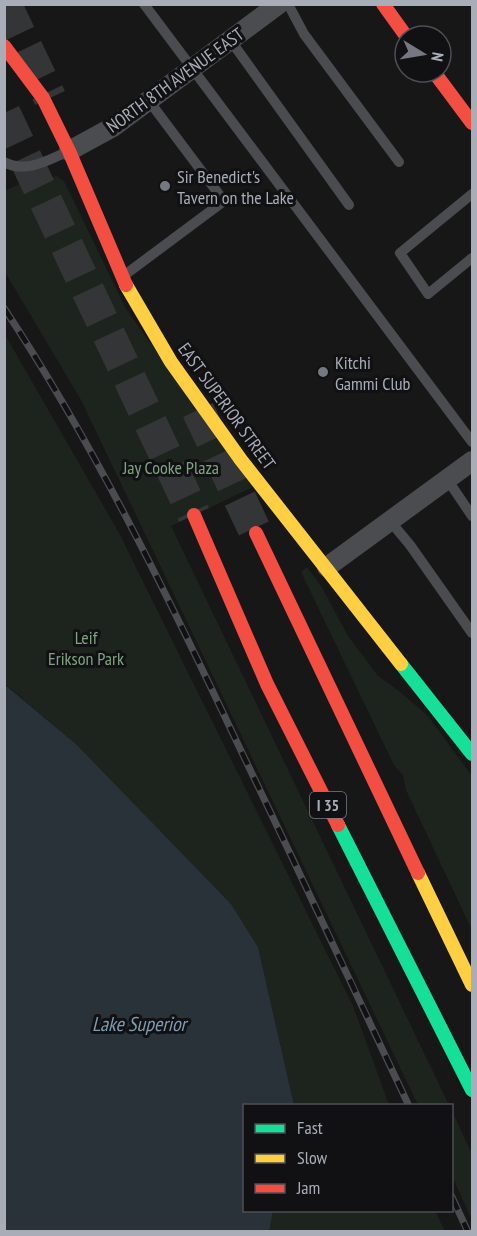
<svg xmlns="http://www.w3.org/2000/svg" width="477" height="1236" viewBox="0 0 477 1236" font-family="'PT Sans Narrow',sans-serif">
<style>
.green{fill:#1d241e}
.water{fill:#2a3239}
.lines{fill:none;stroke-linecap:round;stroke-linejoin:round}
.highway-tunnel{stroke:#343537;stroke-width:33;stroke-dasharray:33 16;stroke-linecap:butt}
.lane{stroke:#4b4c50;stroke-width:10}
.street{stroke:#4b4c50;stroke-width:20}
.fast{stroke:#16e098;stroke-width:14}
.slow{stroke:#ffcf43;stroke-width:14}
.jam{stroke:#f24e42;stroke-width:14}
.rail-casing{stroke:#4b4c4f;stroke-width:7}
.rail{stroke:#111113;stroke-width:4.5;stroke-dasharray:14;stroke-linecap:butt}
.poi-dot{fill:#757880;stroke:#111113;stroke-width:2}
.labels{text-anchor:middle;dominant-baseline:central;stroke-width:6;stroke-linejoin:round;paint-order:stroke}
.shield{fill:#111113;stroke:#7b7e86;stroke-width:1.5}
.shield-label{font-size:16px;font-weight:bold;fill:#a8adb8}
.street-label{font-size:18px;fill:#a8adb8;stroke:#111113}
.poi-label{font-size:18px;fill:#a8adb8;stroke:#111113;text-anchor:start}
.park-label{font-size:18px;fill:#7fa381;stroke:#111113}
.water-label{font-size:20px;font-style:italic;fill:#7f9bb3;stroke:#111113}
</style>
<rect width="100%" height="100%" fill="#171717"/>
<!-- green -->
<g class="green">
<path d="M57,176L64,181L126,309L253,487L171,526L449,1105H418L81,400L5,272V191C20,182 39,179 57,176Z"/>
<path d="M4,333L119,533L353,1006L389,1105H294L258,947L231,904L77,745L5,684Z"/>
<path d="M307,567L321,586L348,636L378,676L399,691L428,716L472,776V930L406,790L403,775L394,765L301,572Z"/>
<path d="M452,1111L470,1150L472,1149V1220L452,1176Z"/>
<path d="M273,1210L435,1211L445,1231H269Z"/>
</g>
<!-- water -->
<path class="water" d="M4,684L77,745L231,904L258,947L294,1105L244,1106V1210L273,1211L269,1231H5Z"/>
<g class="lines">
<!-- highway-tunnel -->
<g class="highway-tunnel">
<path d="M5,4L50,98"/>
<path d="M4,113L194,515"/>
<path d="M198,410L256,533"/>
</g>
<!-- lane -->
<g class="lane">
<path d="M144,4L472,442"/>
<path d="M288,4L304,34L399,162"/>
<path d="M231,41L349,205"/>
<path d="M4,162C26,174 48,160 69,151"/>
<path d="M472,194L400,253L428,294L472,258"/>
<path d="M122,277L224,201L149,101"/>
<path d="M447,479L472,516"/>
<path d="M390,521L410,545L472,633"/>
</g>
<!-- street -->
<g class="street">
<path d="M69,151L113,127L279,4"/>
<path d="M327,567L472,461"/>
</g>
<!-- fast -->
<g class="fast">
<path d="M401,664L472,754"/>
<path d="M338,825L472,1090"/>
</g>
<!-- slow -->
<g class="slow">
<path d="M126,285L171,362L241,460L401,664"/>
<path d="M418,873L472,985"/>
</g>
<!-- jam -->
<g class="jam">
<path d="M383,4L406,36"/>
<path d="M4,46L43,98L69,151L126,285"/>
<path d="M434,72L472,123"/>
<path d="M194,515L267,684L338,825"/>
<path d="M256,533L418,873"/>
</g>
<!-- rail casing -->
<g class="rail-casing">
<g id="rail">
<path d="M4,308C93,443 165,590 234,736C293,859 351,982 409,1106"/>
<path d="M452,1197L468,1232"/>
</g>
</g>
<!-- rail -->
<use href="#rail" class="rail"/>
</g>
<!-- markers -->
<g class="poi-dot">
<circle cx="165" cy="186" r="6"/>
<circle cx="323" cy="372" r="6"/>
</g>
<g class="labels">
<!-- shield labels -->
<rect class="shield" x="310" y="792" width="36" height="26" rx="4.5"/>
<g class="shield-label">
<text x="328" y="805">I 35</text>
</g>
<!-- street labels -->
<g class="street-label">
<text transform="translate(175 80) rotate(-36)">NORTH 8TH AVENUE EAST</text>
<text transform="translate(227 406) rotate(54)">EAST SUPERIOR STREET</text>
</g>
<!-- poi labels -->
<g class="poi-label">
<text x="177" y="176">Sir Benedict's<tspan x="177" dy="21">Tavern on the Lake</tspan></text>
<text x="335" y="362">Kitchi<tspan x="335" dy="21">Gammi Club</tspan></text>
</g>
<!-- park labels -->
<g class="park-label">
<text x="171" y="467">Jay Cooke Plaza</text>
<text x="86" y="637">Leif<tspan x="86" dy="21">Erikson Park</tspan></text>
</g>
<!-- water labels -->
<g class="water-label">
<text x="139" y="1024">Lake Superior</text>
</g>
</g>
<!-- border -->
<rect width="477" height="1236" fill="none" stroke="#a8adb8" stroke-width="12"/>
<!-- legend -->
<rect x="243" y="1104" width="210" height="108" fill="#111113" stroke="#4d4f55" stroke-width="1.5"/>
<rect x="255" y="1124" width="30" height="9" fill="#16e098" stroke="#4d4f55" stroke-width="1.5"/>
<text x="297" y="1134" font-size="18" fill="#a8adb8">Fast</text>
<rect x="255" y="1154" width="30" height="9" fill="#ffcf43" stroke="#4d4f55" stroke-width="1.5"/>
<text x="297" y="1164" font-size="18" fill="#a8adb8">Slow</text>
<rect x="255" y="1184" width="30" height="9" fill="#f24e42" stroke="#4d4f55" stroke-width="1.5"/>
<text x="297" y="1194" font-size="18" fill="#a8adb8">Jam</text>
<!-- north arrow -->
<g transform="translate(423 54) rotate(101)"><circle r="28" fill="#111113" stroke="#4d4f55" stroke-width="1.5"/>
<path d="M0-4.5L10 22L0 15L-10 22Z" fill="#757880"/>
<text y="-9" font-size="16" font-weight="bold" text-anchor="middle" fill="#a8adb8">N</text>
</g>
</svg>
